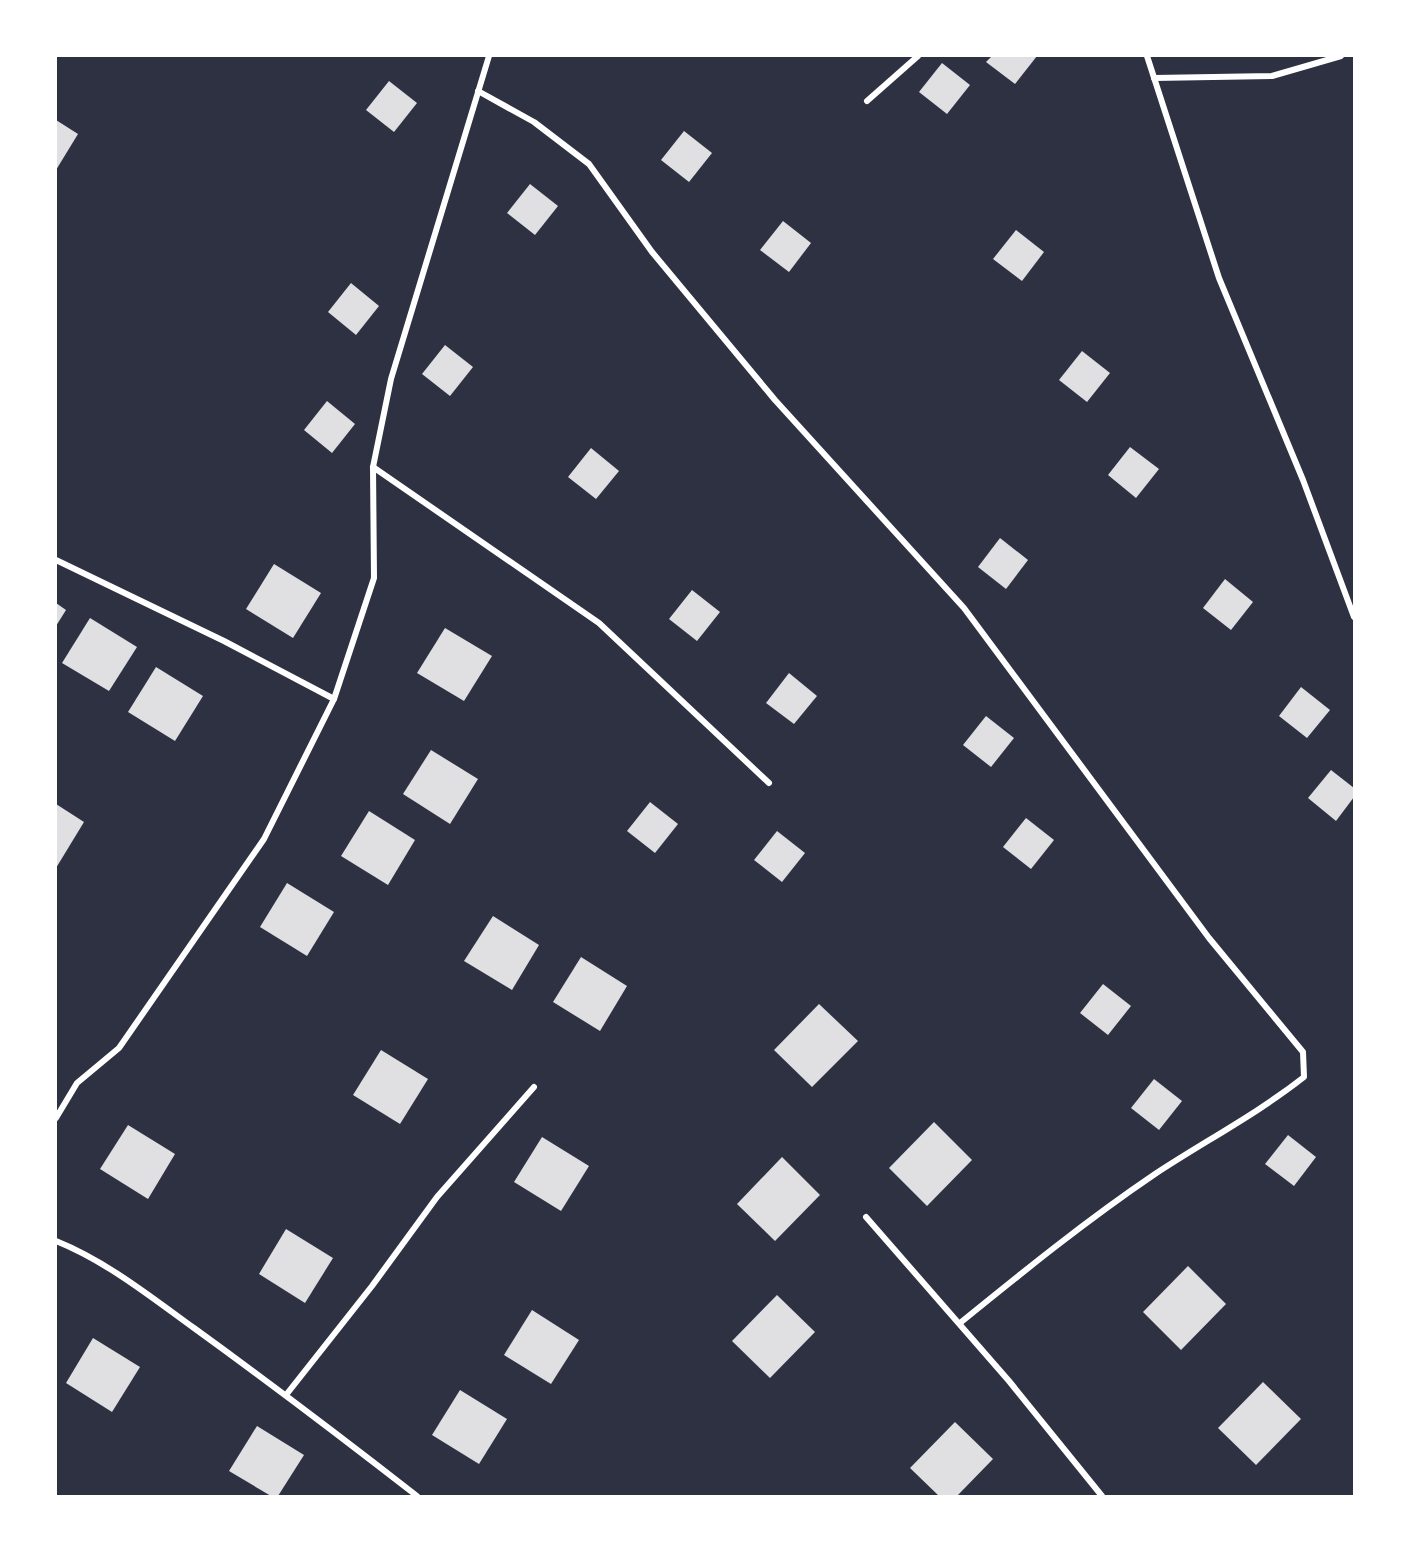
<svg xmlns="http://www.w3.org/2000/svg" width="1410" height="1552" viewBox="0 0 1410 1552" font-family="Ubuntu,sans-serif">
<style>
.building{fill:#e0e0e3}
.lines{fill:none;stroke-linecap:round;stroke-linejoin:round}
.minor{stroke:#fff;stroke-width:6}
</style>
<rect width="100%" height="100%" fill="#2d3142"/>
<!-- building -->
<g class="building">
<path d="M992,56H1037L1015,84L986,62Z"/>
<path d="M942,63L970,85L947,114L919,92Z"/>
<path d="M389,81L417,103L394,132L366,110Z"/>
<path d="M56,120L78,134L56,170Z"/>
<path d="M684,131L712,153L689,182L661,160Z"/>
<path d="M530,184L558,206L535,235L507,213Z"/>
<path d="M783,221L811,243L789,272L760,250Z"/>
<path d="M1016,230L1044,252L1022,281L993,259Z"/>
<path d="M351,283L379,306L356,335L328,312Z"/>
<path d="M445,345L473,367L450,396L422,374Z"/>
<path d="M1082,351L1110,373L1087,402L1059,380Z"/>
<path d="M327,401L355,424L332,453L304,430Z"/>
<path d="M1130,447L1159,469L1136,498L1108,475Z"/>
<path d="M591,448L619,471L596,499L568,477Z"/>
<path d="M1000,538L1028,560L1006,589L978,567Z"/>
<path d="M274,564L321,593L293,638L246,609Z"/>
<path d="M1225,579L1253,602L1231,630L1203,608Z"/>
<path d="M692,590L720,612L697,641L669,619Z"/>
<path d="M56,603L66,610L56,626Z"/>
<path d="M90,618L137,647L109,691L62,663Z"/>
<path d="M445,628L492,656L464,701L417,673Z"/>
<path d="M156,667L203,696L175,741L128,712Z"/>
<path d="M789,673L817,696L794,724L766,703Z"/>
<path d="M1301,687L1330,710L1307,738L1279,716Z"/>
<path d="M986,716L1014,738L991,767L963,745Z"/>
<path d="M431,750L478,779L450,824L403,794Z"/>
<path d="M1331,770L1354,788V797L1336,821L1308,798Z"/>
<path d="M650,802L678,824L655,853L627,831Z"/>
<path d="M56,804L84,822L56,868Z"/>
<path d="M369,811L415,840L388,885L341,856Z"/>
<path d="M1026,818L1054,840L1031,869L1003,847Z"/>
<path d="M777,831L805,853L782,882L754,860Z"/>
<path d="M287,883L334,912L307,956L260,927Z"/>
<path d="M493,916L539,945L512,990L464,961Z"/>
<path d="M581,957L627,986L600,1031L553,1002Z"/>
<path d="M1103,984L1131,1006L1108,1035L1080,1013Z"/>
<path d="M819,1004L858,1041L812,1087L774,1050Z"/>
<path d="M381,1050L428,1079L400,1124L353,1095Z"/>
<path d="M1154,1079L1182,1101L1159,1130L1131,1108Z"/>
<path d="M934,1122L972,1160L927,1206L889,1168Z"/>
<path d="M128,1125L175,1154L148,1199L100,1169Z"/>
<path d="M1288,1135L1316,1157L1294,1186L1265,1164Z"/>
<path d="M542,1137L589,1166L561,1211L514,1182Z"/>
<path d="M782,1157L820,1195L775,1241L737,1204Z"/>
<path d="M286,1229L333,1258L305,1303L259,1274Z"/>
<path d="M1188,1266L1226,1304L1181,1350L1143,1312Z"/>
<path d="M777,1295L815,1332L770,1378L732,1341Z"/>
<path d="M532,1310L579,1340L551,1384L504,1355Z"/>
<path d="M93,1338L140,1367L112,1412L66,1383Z"/>
<path d="M1263,1382L1301,1419L1256,1465L1218,1428Z"/>
<path d="M460,1390L507,1419L479,1464L432,1435Z"/>
<path d="M955,1422L993,1459L957,1496H939L910,1468Z"/>
<path d="M257,1426L304,1455L278,1496H271L229,1471Z"/>
</g>
<g class="lines">
<!-- minor -->
<g class="minor">
<path d="M1147,56L1219,278L1303,480L1354,617"/>
<path d="M1154,78L1272,76L1341,56"/>
<path d="M478,91L534,122L589,164L652,252L775,400L964,608L1209,938L1303,1052L1304,1077C1257,1114 1205,1141 1155,1174C1087,1220 1024,1271 960,1323"/>
<path d="M867,101L918,56"/>
<path d="M373,467L599,623L769,783"/>
<path d="M56,560L224,641L334,699"/>
<path d="M56,1118L77,1083L119,1048L264,839L334,699L374,578L373,467L391,379L489,56"/>
<path d="M866,1217L1009,1381L1102,1496"/>
<path d="M56,1241C106,1261 151,1297 194,1328C270,1383 344,1439 417,1496"/>
<path d="M286,1395L372,1286L437,1197L534,1087"/>
</g>
</g>
<!-- border -->
<rect width="1410" height="1552" fill="none" stroke="#ffffff" stroke-width="114"/>
</svg>
